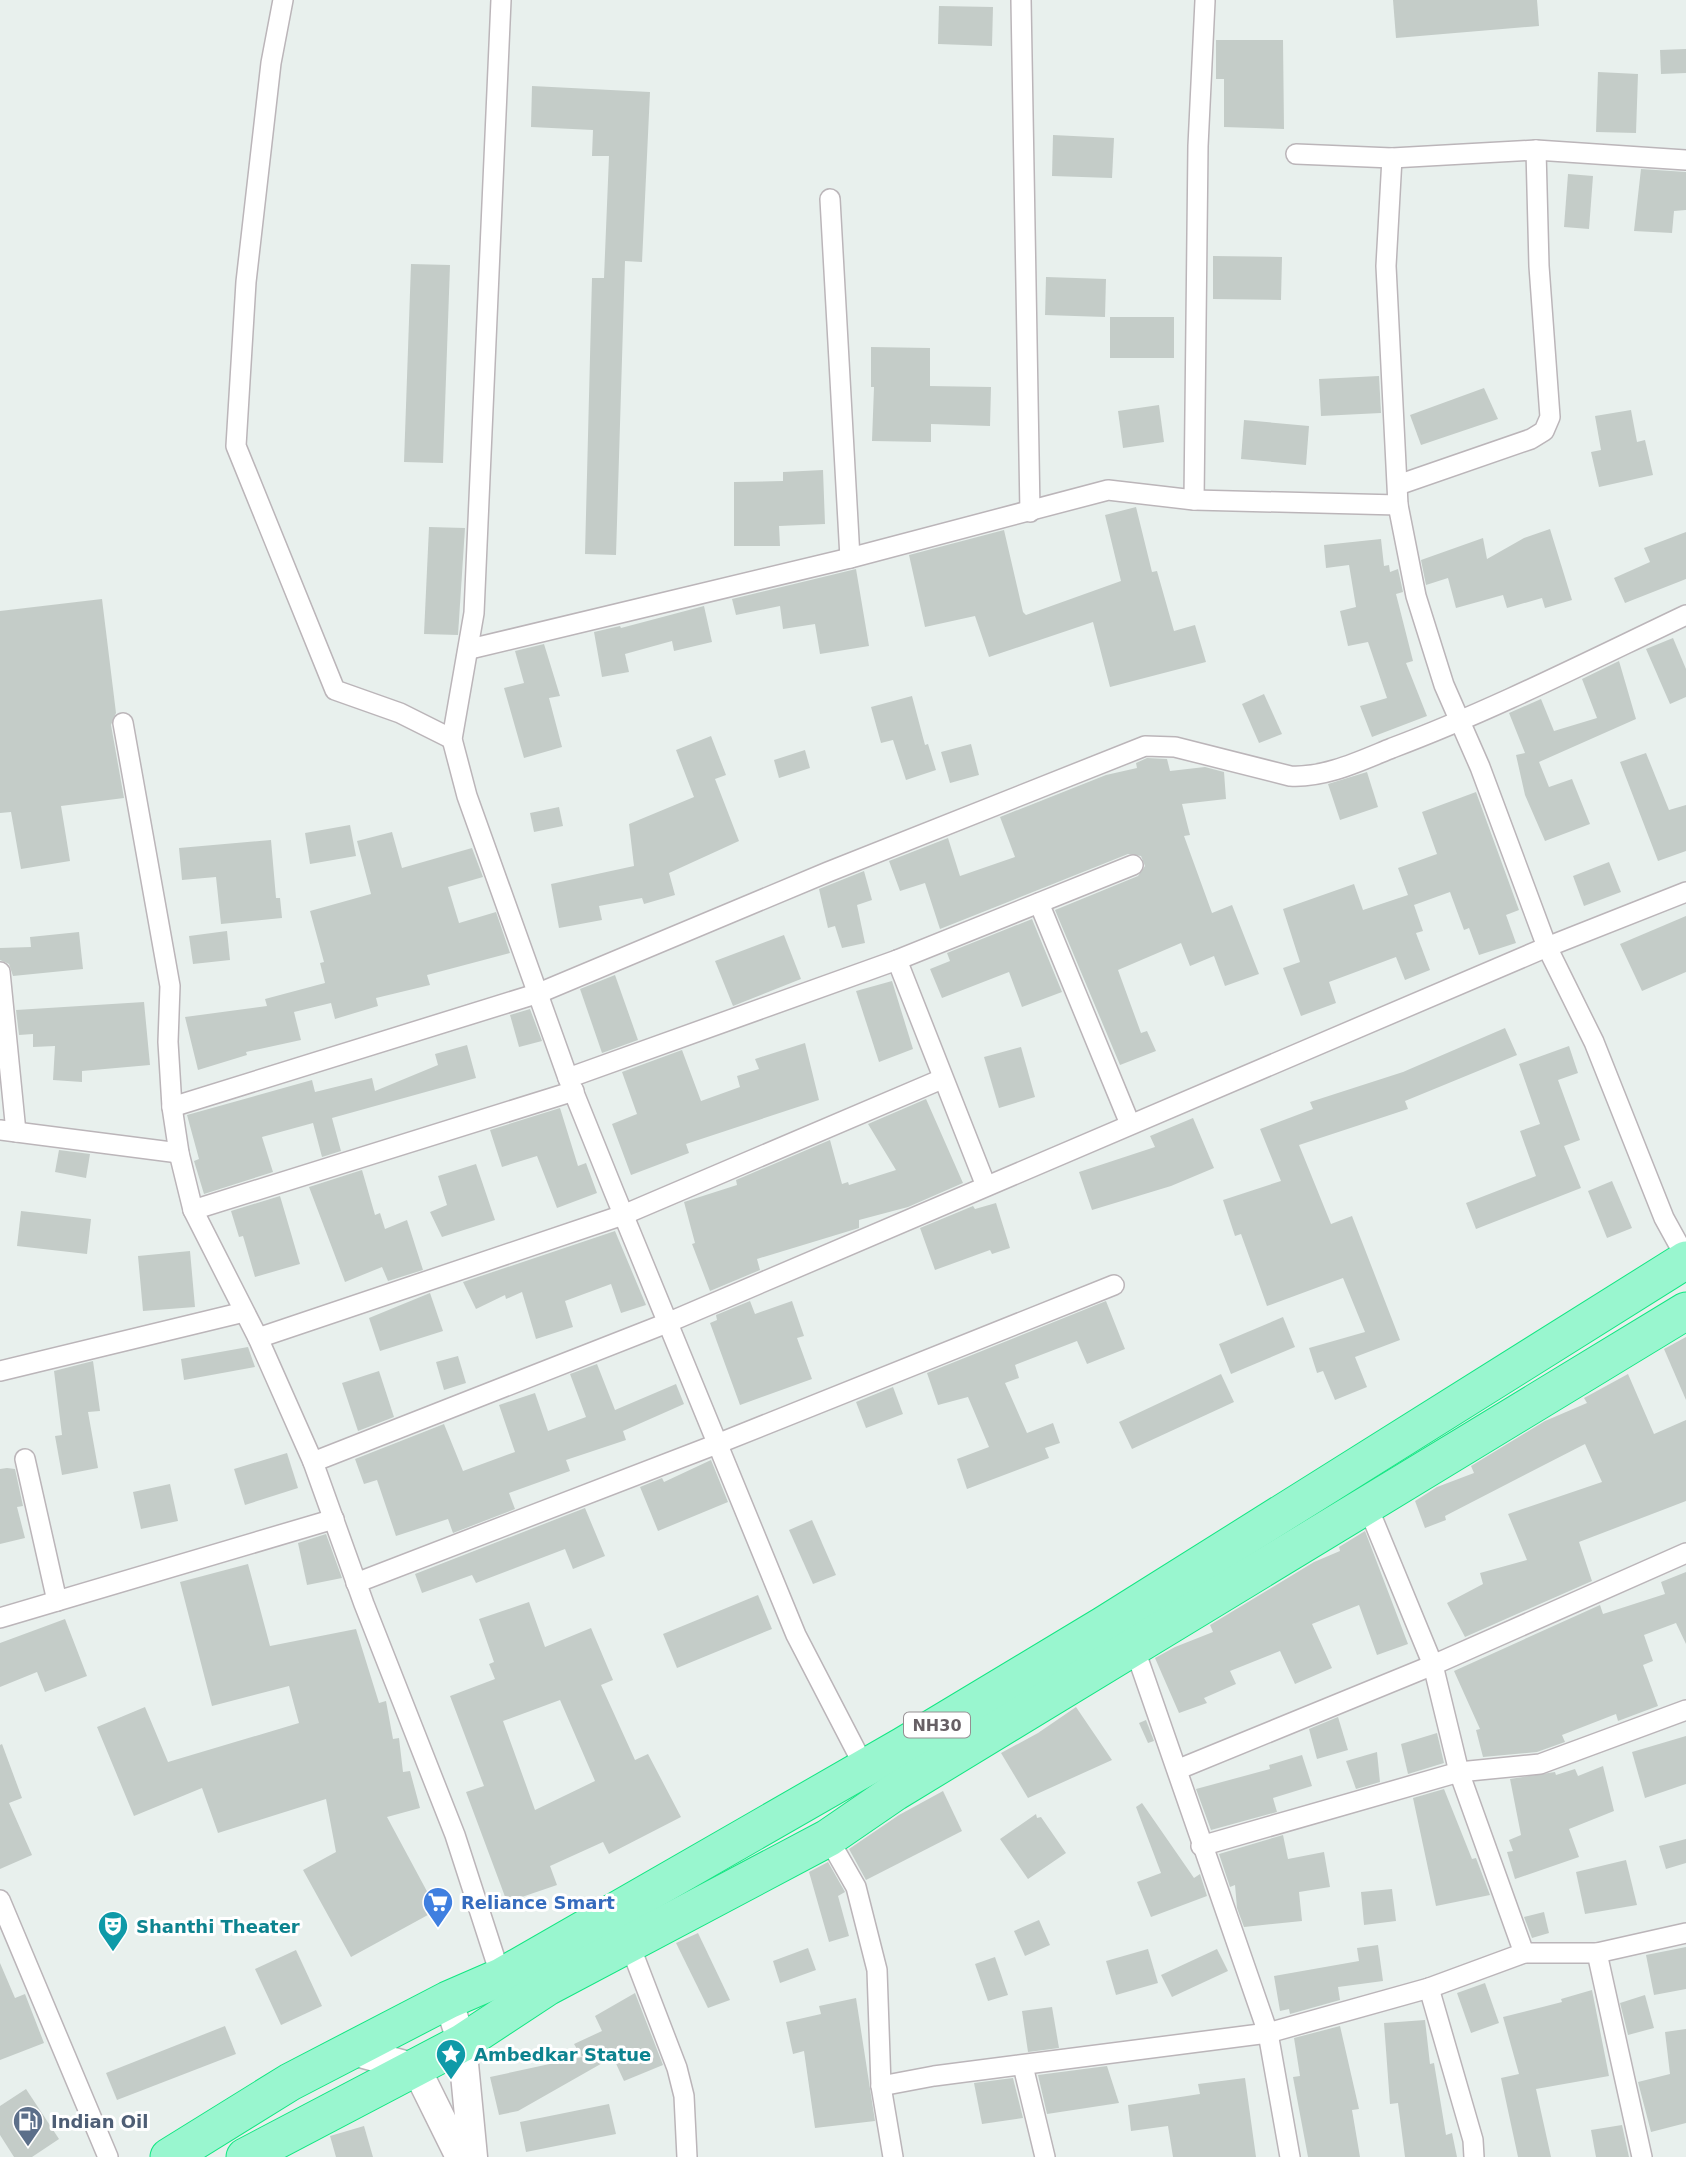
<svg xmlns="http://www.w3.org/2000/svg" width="1686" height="2157" viewBox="0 0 1686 2157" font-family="'DejaVu Sans',sans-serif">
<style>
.building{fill:#c4ccc8;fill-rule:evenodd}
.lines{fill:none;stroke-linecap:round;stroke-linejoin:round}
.street-casing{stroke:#bbb5b9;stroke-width:22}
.secondary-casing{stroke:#bbb4b8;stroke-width:31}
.highway-casing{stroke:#11e782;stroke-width:39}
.street{stroke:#fff;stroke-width:19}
.secondary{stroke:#fff;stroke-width:28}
.highway{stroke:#99f6cf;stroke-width:37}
.labels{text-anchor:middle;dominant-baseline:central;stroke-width:6;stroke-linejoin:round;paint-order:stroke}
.shield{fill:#fff;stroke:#958f92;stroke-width:2}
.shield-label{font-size:16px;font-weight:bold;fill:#675f64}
.shop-label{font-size:18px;font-weight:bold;fill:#366cbe;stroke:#fff;text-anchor:start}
.culture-label{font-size:18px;font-weight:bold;fill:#0d838f;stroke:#fff;text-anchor:start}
.service-label{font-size:18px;font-weight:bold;fill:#4e5e75;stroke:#fff;text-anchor:start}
</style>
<rect width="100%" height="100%" fill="#e8f0ed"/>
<!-- building -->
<g class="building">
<path d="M1393,0H1537L1539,26L1396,38Z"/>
<path d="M939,6L993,7L992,46L938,44Z"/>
<path d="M1216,40H1283L1284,129L1224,127V79H1216Z"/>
<path d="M1686,49V73L1661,74L1660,50Z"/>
<path d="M1598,72L1638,74L1636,133L1596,132Z"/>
<path d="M532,86L650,92L642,262L625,261L616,555L585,554L592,278H604L609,156H592L593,130L531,127Z"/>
<path d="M1053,135L1114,138L1112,178L1052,176Z"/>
<path d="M1641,169L1686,172V210L1674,211L1672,233L1634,231Z"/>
<path d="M1568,174L1593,176L1589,229L1564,227Z"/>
<path d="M1213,256L1282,257L1281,300L1213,299Z"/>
<path d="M411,264L450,265L443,463L404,462Z"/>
<path d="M1046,277L1106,279L1105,317L1045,315Z"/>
<rect x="1110" y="317" width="64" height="41"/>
<path d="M871,347L930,348V386L991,387L990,426L931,424V442L872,441L874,387H871Z"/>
<path d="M1379,376L1381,413L1321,416L1319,379Z"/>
<path d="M1484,388L1498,419L1421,445L1410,415Z"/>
<path d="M1159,405L1164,442L1123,448L1118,411Z"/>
<path d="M1631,410L1637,442L1645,440L1653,475L1599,487L1591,452L1601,450L1595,416Z"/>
<path d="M1244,420L1309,426L1306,465L1241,459Z"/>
<path d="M823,470L825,524L779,526L780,546H734V482L783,481V472Z"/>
<path d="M1136,507L1152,572L1157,571L1174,631L1195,625L1206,662L1110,687L1093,622L989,657L975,616L925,627L909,555L1004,530L1023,612L1026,615L1121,581L1105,515Z"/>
<path d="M429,527L465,528L458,635L424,634Z"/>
<path d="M1550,529L1572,600L1545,608L1542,598L1507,608L1503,595L1456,608L1448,578L1426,585L1421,560L1483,538L1487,559L1524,538Z"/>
<path d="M1686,532V579L1625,603L1614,578L1650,562L1644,548Z"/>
<path d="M1381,539L1384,566L1389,565L1390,572L1398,569L1403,592L1396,594L1413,661L1406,663L1427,716L1372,737L1360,706L1387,698L1368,642L1348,646L1340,611L1356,607L1349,565L1326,568L1324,545Z"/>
<path d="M856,569L869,646L820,654L815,624L783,629L780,606L736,615L732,599Z"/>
<path d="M102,599L116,713L111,725L124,798L61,806L70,861L21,869L11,812L0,813V611Z"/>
<path d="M704,606L712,642L674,651L672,641L625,654L629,672L602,677L594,632L620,626L621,628Z"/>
<path d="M1673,638L1686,669V697L1670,704L1646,649Z"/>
<path d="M544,644L560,696L549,698L562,747L524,758L504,688L524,683L515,651Z"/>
<path d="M1619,661L1636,719L1539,762L1549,787L1572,779L1590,824L1545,841L1525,795L1516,755L1525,753L1509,713L1541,699L1554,731L1597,718L1582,679Z"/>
<path d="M1264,694L1282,734L1259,743L1242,704Z"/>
<path d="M912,696L925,745L928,744L936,770L906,780L893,740L881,743L871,707Z"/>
<path d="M711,736L726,775L715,779L739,841L669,873L675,895L644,904L642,898L599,906L602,920L559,928L551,884L634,866L629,824L694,797L676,750Z"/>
<path d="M971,744L979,775L950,783L941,752Z"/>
<path d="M805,750L810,768L779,778L774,760Z"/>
<path d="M1646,753L1669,810L1686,805V851L1658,861L1620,762Z"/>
<path d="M1147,758L1167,759L1170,771L1205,767L1224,772L1226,799L1182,804L1190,835L1184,836L1212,913L1232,905L1259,974L1225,986L1214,956L1190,966L1181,943L1118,970L1141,1033L1147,1031L1156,1051L1120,1065L1055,910L1138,876L1145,866L1141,856L1128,854L940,929L925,883L900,891L889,861L948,838L960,876L1015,857L1000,817L1106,775L1137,768L1136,763Z"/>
<path d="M1367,772L1378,807L1340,820L1328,784Z"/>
<path d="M1476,792L1519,910L1506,915L1516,943L1479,955L1469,928L1464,930L1450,892L1414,905L1423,931L1416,933L1430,970L1405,980L1396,957L1329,982L1336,1003L1301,1016L1283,968L1300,962L1283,909L1354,884L1363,910L1408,895L1398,868L1437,854L1422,812Z"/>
<path d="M559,807L563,826L534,832L530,813Z"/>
<path d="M350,825L356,856L310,864L305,833Z"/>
<path d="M392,832L402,868L472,848L483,877L448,887L459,923L496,912L510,953L427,975L430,985L376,998L378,1006L335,1019L331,1003L294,1012L301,1040L246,1052L247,1055L198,1070L185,1017L267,1006L265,999L325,983L320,963L324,962L310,911L371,894L357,841Z"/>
<path d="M271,840L276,898H280L282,918L221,924L216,877L182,880L179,848Z"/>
<path d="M1609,862L1621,892L1584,906L1573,876Z"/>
<path d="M864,871L872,900L857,905L865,943L842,948L835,926L828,928L819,889Z"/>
<path d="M1686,916V972L1642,991L1620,944Z"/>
<path d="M1032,919L1062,992L1022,1007L1009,972L942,998L930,969L950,961L947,953Z"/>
<path d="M227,931L230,960L193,964L189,936Z"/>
<path d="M79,932L83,969L13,976L9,964L0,960V948L31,947L30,937Z"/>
<path d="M784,935L801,979L733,1006L715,961Z"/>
<path d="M615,975L638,1040L602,1053L580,989Z"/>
<path d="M892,981L913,1049L879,1062L856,991Z"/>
<path d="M144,1002L150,1065L82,1071V1082L53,1080L55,1046L33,1047V1034L19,1035L16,1010Z"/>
<path d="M530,1009L542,1041L519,1047L510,1015Z"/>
<path d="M1505,1028L1517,1055L1405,1101L1408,1109L1299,1145L1331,1224L1352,1216L1400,1340L1355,1357L1367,1387L1335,1400L1323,1371L1317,1373L1309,1348L1365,1332L1343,1278L1267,1306L1241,1234L1235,1236L1223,1200L1281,1181L1260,1129L1313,1109L1310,1102L1403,1072Z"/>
<path d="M805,1043L819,1100L686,1144L689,1153L631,1175L612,1124L637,1114L622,1072L682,1050L701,1101L740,1087L737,1076L759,1069L755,1059Z"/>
<path d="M467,1045L476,1078L332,1118L341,1151L322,1157L313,1123L262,1137L273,1172L204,1194L194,1161L199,1159L187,1115L312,1080L315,1092L372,1078L375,1091L438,1065L435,1054Z"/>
<path d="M1569,1046L1578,1073L1558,1080L1580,1140L1564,1146L1581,1188L1476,1229L1466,1203L1536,1176L1520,1131L1540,1124L1519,1064Z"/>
<path d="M1021,1047L1035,1097L999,1108L984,1057Z"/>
<path d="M926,1099L963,1183L908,1207L859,1220V1228L757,1259L760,1270L710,1291L692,1244L695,1243L684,1202L737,1185L736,1180L830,1140L842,1184L848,1182L849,1185L896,1170L868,1124Z"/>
<path d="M560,1108L578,1166L586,1163L597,1193L557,1208L537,1156L502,1167L490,1130Z"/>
<path d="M1193,1118L1214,1168L1171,1186L1092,1210L1079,1172L1155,1147L1150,1136Z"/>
<path d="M59,1150L90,1154L86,1178L55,1172Z"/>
<path d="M476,1164L495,1220L442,1237L430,1212L447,1205L438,1176Z"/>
<path d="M362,1170L375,1215L380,1213L385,1229L407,1220L423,1270L388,1281L382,1267L345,1282L309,1187Z"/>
<path d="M1612,1181L1632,1228L1607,1238L1588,1191Z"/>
<path d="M280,1196L300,1264L255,1277L243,1236L239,1237L231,1211Z"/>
<path d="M996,1203L1010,1248L992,1254L990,1250L935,1270L920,1228L973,1206L975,1209Z"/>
<path d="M21,1211L91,1219L87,1254L17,1246Z"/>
<path d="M615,1231L646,1305L621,1313L611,1284L565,1301L573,1327L536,1339L522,1292L506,1299L505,1295L476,1309L463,1282Z"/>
<path d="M190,1251L195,1307L143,1311L138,1256Z"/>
<path d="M430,1293L443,1331L380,1351L369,1318Z"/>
<path d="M750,1301L755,1314L792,1301L804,1336L797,1338L812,1379L740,1405L710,1323L717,1320L716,1315Z"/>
<path d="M1106,1301L1125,1349L1087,1364L1077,1341L1015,1365L1019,1378L1005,1383L1027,1433L1053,1423L1060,1443L1045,1448L1049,1458L967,1489L957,1459L989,1447L968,1397L938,1405L927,1373Z"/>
<path d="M1283,1317L1295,1347L1231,1374L1219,1344Z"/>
<path d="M1686,1337V1400L1664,1349Z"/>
<path d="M248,1347L255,1367L184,1380L181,1359Z"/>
<path d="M458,1356L466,1383L444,1390L436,1362Z"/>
<path d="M93,1361L100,1411L88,1412L98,1468L62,1475L55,1436L62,1435L54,1371Z"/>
<path d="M597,1364L615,1410L676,1384L684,1404L623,1431L626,1440L566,1460L570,1471L509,1493L515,1509L453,1533L448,1519L396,1536L377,1480L364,1484L355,1459L444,1424L463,1471L515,1452L499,1405L535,1393L548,1431L586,1417L570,1374Z"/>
<path d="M379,1371L394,1417L358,1431L342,1383Z"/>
<path d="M1221,1374L1234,1402L1132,1449L1119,1422Z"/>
<path d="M1628,1374L1654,1434L1686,1420V1501L1579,1542L1592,1581L1465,1637L1447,1603L1483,1584L1480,1573L1527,1560L1508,1514L1602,1482L1585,1444L1445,1516L1446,1520L1425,1528L1415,1501L1437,1487L1474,1473L1471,1466L1545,1421L1587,1403L1584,1398Z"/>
<path d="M893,1387L903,1414L866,1428L856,1402Z"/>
<path d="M287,1453L298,1488L245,1505L234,1469Z"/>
<path d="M711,1460L728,1502L658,1531L640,1487L662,1478L664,1482Z"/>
<path d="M7,1468L15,1469L23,1506L17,1507L25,1538L0,1544V1469Z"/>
<path d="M170,1484L178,1521L141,1529L133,1492Z"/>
<path d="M585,1508L605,1556L573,1569L565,1549L476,1583L472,1575L422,1593L415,1574Z"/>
<path d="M812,1520L836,1575L813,1584L789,1530Z"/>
<path d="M1365,1531L1408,1644L1377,1655L1359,1605L1312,1624L1332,1668L1295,1684L1280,1651L1230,1671L1236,1684L1204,1698L1207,1703L1179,1713L1155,1658L1175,1647L1213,1632L1210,1625L1314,1562L1340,1551L1339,1547Z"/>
<path d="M326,1534L342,1578L307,1585L298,1543Z"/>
<path d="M248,1564L270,1646L356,1629L379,1703L386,1701L393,1739L399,1738L403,1772L410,1771L420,1808L387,1817L437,1910L351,1957L303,1870L336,1852L326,1799L218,1833L202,1788L134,1816L97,1727L145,1707L168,1762L299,1723L289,1686L212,1706L180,1582Z"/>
<path d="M1686,1572V1644L1676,1623L1644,1635L1653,1661L1643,1665L1658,1706L1618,1721L1616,1714L1562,1735L1565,1742L1537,1752L1483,1757L1476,1730L1480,1729L1454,1671L1600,1605L1603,1614L1665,1594L1661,1582Z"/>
<path d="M758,1595L772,1629L677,1668L663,1634Z"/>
<path d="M529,1602L545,1647L591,1628L613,1680L601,1685L635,1760L648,1754L681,1817L609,1854L603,1842L550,1866L557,1885L507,1902L466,1792L484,1786L450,1696L495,1679L489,1664L494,1662L479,1619ZM560,1700L595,1781L535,1810L503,1721Z"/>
<path d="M65,1619L87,1676L45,1692L37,1672L0,1687V1643Z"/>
<path d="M1076,1707L1112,1760L1028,1798L1001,1753L1038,1733Z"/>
<path d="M1338,1717L1348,1750L1317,1759L1309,1729Z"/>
<path d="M1146,1720L1154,1741L1148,1743L1139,1723Z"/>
<path d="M1437,1733L1444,1763L1408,1774L1401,1744Z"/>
<path d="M1686,1736V1784L1645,1798L1632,1752Z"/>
<path d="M2,1744L22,1798L9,1803L32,1855L0,1869V1745Z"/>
<path d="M1377,1752L1380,1782L1356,1789L1346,1761Z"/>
<path d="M1302,1755L1312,1786L1273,1798L1277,1812L1211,1830L1196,1789L1270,1769L1269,1765Z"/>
<path d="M1603,1766L1614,1811L1569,1829L1579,1857L1515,1879L1507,1852L1513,1851L1509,1840L1521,1835L1510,1779L1555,1772L1556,1775L1575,1769L1578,1776Z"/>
<path d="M1444,1789L1472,1859L1476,1858L1490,1895L1436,1906L1413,1798Z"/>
<path d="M943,1791L962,1831L866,1880L849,1849L899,1815Z"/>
<path d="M1142,1803L1194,1878L1200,1874L1207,1896L1151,1917L1137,1882L1161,1873L1136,1807Z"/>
<path d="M1036,1814L1037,1818L1041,1817L1066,1853L1028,1879L1000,1839Z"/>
<path d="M1283,1835L1288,1859L1324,1852L1330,1887L1299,1892L1302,1921L1244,1927L1237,1908L1235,1885L1230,1887L1219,1854Z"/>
<path d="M1686,1839V1863L1666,1869L1659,1846Z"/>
<path d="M1626,1860L1637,1905L1585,1914L1576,1872Z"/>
<path d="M828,1862L845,1892L838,1896L849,1936L829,1942L809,1872Z"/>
<path d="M1392,1889L1396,1921L1364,1925L1361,1892Z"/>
<path d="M1544,1912L1549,1933L1532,1938L1524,1917Z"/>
<path d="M1039,1920L1050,1945L1025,1956L1014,1931Z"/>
<path d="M698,1933L730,2000L708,2008L676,1943Z"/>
<path d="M1378,1945L1383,1981L1338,1987L1340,2000L1290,2014L1289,2009L1280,2011L1274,1976L1359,1961L1357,1948Z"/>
<path d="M1686,1947V1989L1654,1995L1646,1955Z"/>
<path d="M808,1948L816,1970L780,1983L773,1961Z"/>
<path d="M1148,1949L1158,1983L1116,1995L1106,1961Z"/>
<path d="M1217,1949L1228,1971L1172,1997L1161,1975Z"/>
<path d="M296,1950L322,2006L281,2025L255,1969Z"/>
<path d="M995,1957L1008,1995L988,2001L975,1964Z"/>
<path d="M0,1963L15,1998L25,1994L44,2043L0,2060Z"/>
<path d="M1485,1983L1499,2023L1471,2033L1457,1993Z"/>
<path d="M1592,1990L1609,2076L1536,2089L1551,2157H1518L1501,2078L1519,2074L1503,2017L1562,2002L1561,1999Z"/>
<path d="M635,1993L663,2065L624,2081L613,2057L518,2111L499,2115L490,2077L582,2057L574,2044L602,2031L595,2016Z"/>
<path d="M1645,1995L1654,2028L1628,2035L1620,2003Z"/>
<path d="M856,1998L875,2121L815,2128L804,2051L793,2054L786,2022L821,2014L819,2006Z"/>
<path d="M1052,2007L1059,2048L1028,2052L1022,2011Z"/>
<path d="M1425,2020L1430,2064L1434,2063L1446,2135L1452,2133L1457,2157H1405L1398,2103L1390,2104L1384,2023Z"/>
<path d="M225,2026L236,2054L117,2100L106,2073Z"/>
<path d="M1340,2026L1359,2109L1352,2110L1360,2157H1308L1293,2077L1300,2076L1294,2038Z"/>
<path d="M1686,2029V2123L1651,2132L1638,2082L1670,2074L1665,2032Z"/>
<path d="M1107,2066L1119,2103L1047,2114L1038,2075Z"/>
<path d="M1013,2078L1023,2118L982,2124L974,2083Z"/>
<path d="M1245,2078L1256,2157H1173L1168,2126L1131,2131L1128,2105L1200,2094L1198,2084Z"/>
<path d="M26,2089L59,2139L32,2157H14L0,2135V2106Z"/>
<path d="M609,2104L616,2134L526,2152L520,2122Z"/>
<path d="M1622,2125L1629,2157H1596L1591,2130Z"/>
<path d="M364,2126L373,2157H336L330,2136Z"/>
</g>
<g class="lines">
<!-- street casing -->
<g class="street-casing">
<g id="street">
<path d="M283,0L271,63L246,282L236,446L335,690L400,713L452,739"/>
<path d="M501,0L474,613L452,739L467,796L568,1078L614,1192L796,1635L865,1768"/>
<path d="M1021,0L1030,512"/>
<path d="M1296,154L1392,158L1536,150L1686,160"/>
<path d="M1392,158L1386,266L1398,505L1416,596L1444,685L1480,767L1547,947L1594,1042L1664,1218L1686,1258"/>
<path d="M830,199L850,558"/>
<path d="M1398,485L1531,439L1544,431L1550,417L1539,266L1536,150"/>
<path d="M1194,500L1198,146L1205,1"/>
<path d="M470,649L850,558L1108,490L1194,500L1398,505"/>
<path d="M123,723L170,986L168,1042L172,1107L179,1153L193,1210L258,1338L313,1462L364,1604L455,1835L501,1977"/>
<path d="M1039,903L1130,1124"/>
<path d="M897,960L986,1186"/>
<path d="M0,972L16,1132"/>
<path d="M568,1078L897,960L1133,865"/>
<path d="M172,1107L539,993L828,872L1145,746L1175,747L1290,776C1325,778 1360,761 1392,748C1493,710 1589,661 1686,615"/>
<path d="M0,1130L179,1153"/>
<path d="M193,1210L574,1091"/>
<path d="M258,1338L623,1215L942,1079"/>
<path d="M0,1371L244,1312"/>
<path d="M25,1459L57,1601"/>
<path d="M313,1462L667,1323L1547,947L1686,892"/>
<path d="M1367,1505L1433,1665L1459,1772L1524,1953"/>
<path d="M356,1583L717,1444L1114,1285"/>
<path d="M0,1618L334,1519"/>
<path d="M1134,1647L1268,2033L1290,2157"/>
<path d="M1179,1769L1433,1665L1686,1553"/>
<path d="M828,1838L856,1887L877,1970L881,2086L893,2157"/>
<path d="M1201,1846L1459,1772L1540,1764L1686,1710"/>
<path d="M0,1900L108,2157"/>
<path d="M629,1943L677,2068L684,2096L687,2157"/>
<path d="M1597,1953L1642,2157"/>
<path d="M1429,1988L1473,2140L1474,2157"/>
<path d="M1023,2066L1045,2157"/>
<path d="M881,2086L934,2076L1268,2033L1429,1988L1524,1953H1597L1686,1933"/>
</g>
</g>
<!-- secondary casing -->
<g class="secondary-casing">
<g id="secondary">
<path d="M448,2000L462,2043L473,2157"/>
<path d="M349,2050L416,2068L460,2157"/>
</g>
</g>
<!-- highway casing -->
<g class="highway-casing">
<g id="highway">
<path d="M169,2157L290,2082L448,2000L501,1977L903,1746L1104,1625L1686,1260"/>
<path d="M245,2157L462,2043L547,1987L828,1838L895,1792L1686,1311"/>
</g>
</g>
<!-- street -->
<use href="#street" class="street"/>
<!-- secondary -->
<use href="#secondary" class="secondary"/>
<!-- highway -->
<use href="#highway" class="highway"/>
</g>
<!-- icons -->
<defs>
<g id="supermarket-pin" transform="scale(1.575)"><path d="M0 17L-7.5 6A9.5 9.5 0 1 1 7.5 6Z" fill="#3f7fe0" stroke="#fff"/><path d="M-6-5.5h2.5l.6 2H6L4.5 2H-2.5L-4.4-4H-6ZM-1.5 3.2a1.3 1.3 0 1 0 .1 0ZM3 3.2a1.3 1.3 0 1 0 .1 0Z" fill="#fff"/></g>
<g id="theatre-pin" transform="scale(1.575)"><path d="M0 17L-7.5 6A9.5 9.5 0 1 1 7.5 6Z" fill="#0f9aa8" stroke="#fff"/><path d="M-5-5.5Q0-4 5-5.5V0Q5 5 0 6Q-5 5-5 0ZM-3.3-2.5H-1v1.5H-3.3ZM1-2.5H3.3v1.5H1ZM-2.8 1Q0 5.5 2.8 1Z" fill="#fff"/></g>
<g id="sight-pin" transform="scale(1.575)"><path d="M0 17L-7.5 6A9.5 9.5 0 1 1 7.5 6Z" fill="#0f9aa8" stroke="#fff"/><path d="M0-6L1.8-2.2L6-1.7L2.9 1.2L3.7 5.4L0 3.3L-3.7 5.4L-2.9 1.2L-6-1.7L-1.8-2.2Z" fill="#fff"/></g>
<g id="fuel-pin" transform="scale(1.575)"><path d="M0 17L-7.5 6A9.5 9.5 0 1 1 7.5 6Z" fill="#5c6f8a" stroke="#fff"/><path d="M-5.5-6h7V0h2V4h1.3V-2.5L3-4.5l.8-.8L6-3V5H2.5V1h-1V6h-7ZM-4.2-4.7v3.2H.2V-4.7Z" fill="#fff"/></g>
</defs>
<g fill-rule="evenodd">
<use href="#supermarket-pin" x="438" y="1902"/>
<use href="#theatre-pin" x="113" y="1926"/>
<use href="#sight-pin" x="451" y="2054"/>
<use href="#fuel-pin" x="28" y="2121"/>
</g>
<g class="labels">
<!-- shield labels -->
<rect class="shield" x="904" y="1712.5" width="66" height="25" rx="5"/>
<g class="shield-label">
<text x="937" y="1725">NH30</text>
</g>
<!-- shop labels -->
<g class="shop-label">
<text x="461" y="1902">Reliance Smart</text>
</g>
<!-- culture labels -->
<g class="culture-label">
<text x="136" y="1926">Shanthi Theater</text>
<text x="474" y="2054">Ambedkar Statue</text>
</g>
<!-- service labels -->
<g class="service-label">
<text x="51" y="2121">Indian Oil</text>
</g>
</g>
</svg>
